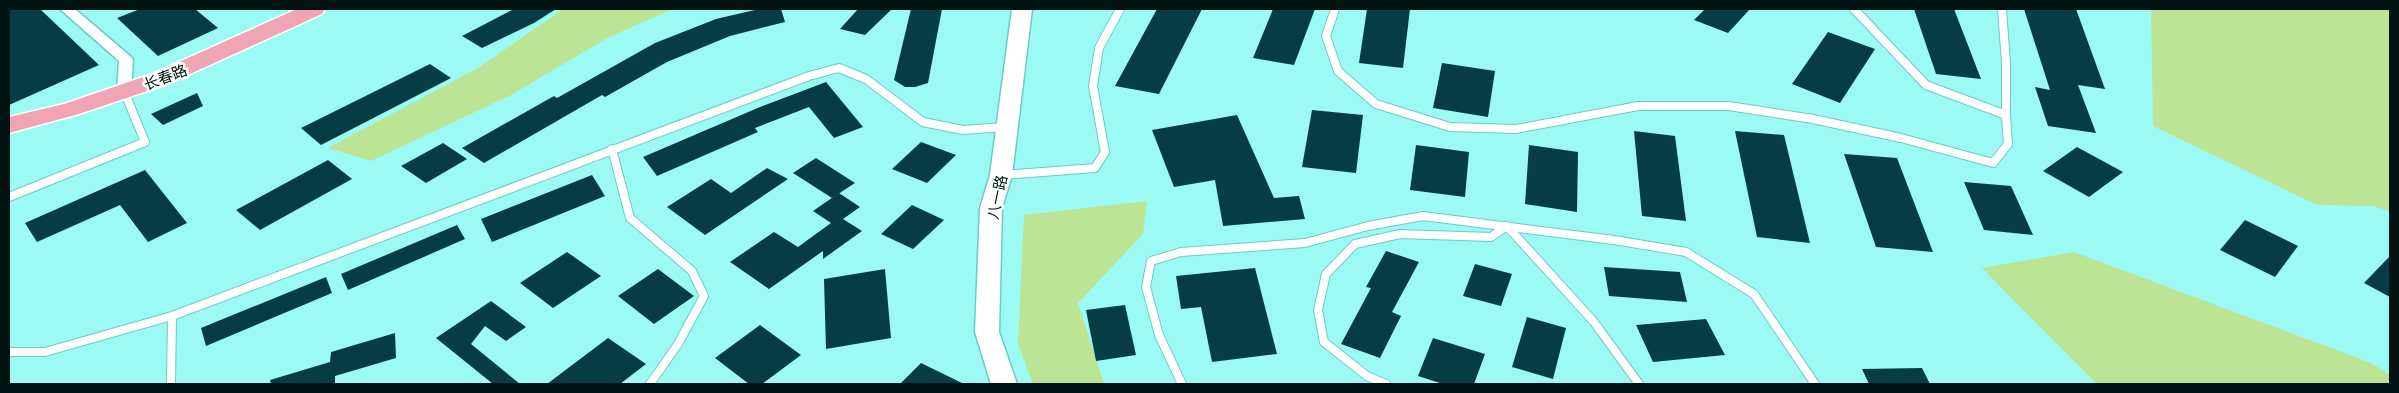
<svg xmlns="http://www.w3.org/2000/svg" width="2399" height="393" viewBox="0 0 2399 393" font-family="Literata,'Noto Sans SC',serif">
<style>
.green{fill:#bce495}
.building{fill:#063d45}
.lines{fill:none;stroke-linecap:round;stroke-linejoin:round}
.service-casing{stroke:#6dcbc6;stroke-width:10}
.minor-casing{stroke:#6dcbc6;stroke-width:3}
.secondary-casing{stroke:#6dcbc6;stroke-width:3}
.primary-casing{stroke:#fff;stroke-width:3}
.service{stroke:#fff;stroke-width:8}
.minor{fill:#fff;fill-rule:evenodd}
.secondary{fill:#fff;fill-rule:evenodd}
.primary{fill:#f1a4b3;fill-rule:evenodd}
.labels{text-anchor:middle;dominant-baseline:central;stroke-width:5;stroke-linejoin:round;paint-order:stroke}
.street-label{font-size:15px;fill:#011312;stroke:#fff}
</style>
<rect width="100%" height="100%" fill="#9cfaf4"/>
<!-- green -->
<g class="green">
<path d="M563,9H673L609,37L511,95L371,161L328,148L478,68Z"/>
<path d="M2151,9H2390V211L2372,206L2317,205L2153,126Z"/>
<path d="M1147,201L1143,234L1078,303L1104,384H1033L1018,344L1024,215Z"/>
<path d="M2074,252L2371,363L2390,375V384H2097L1982,268Z"/>
</g>
<!-- building -->
<g class="building">
<path d="M9,9H40L99,65L9,105Z"/>
<path d="M140,9H195L218,28L158,56L117,18Z"/>
<path d="M514,9H556L534,23L482,48L462,36Z"/>
<path d="M759,9H781L785,22L730,36L667,62L605,97L602,95L484,163L462,148L554,96L557,98L655,43L716,19Z"/>
<path d="M858,9H892L865,35L840,29Z"/>
<path d="M911,9H942L928,83L915,87H905L894,80Z"/>
<path d="M1157,9H1202L1159,94L1115,86Z"/>
<path d="M1273,9H1315L1294,65L1253,58Z"/>
<path d="M1367,9H1410L1403,68L1359,63Z"/>
<path d="M1705,9H1750L1728,33L1694,20Z"/>
<path d="M1914,9H1954L1981,79L1936,74Z"/>
<path d="M2024,9H2076L2105,89L2078,85L2096,133L2048,126L2035,87L2050,90Z"/>
<path d="M1828,32L1875,49L1840,103L1792,84Z"/>
<path d="M1442,63L1495,71L1488,117L1433,108Z"/>
<path d="M430,64L451,78L321,145L301,128Z"/>
<path d="M826,82L863,127L834,138L809,107L755,128L758,132L657,176L643,157L760,107Z"/>
<path d="M197,93L203,106L163,125L151,114Z"/>
<path d="M1312,110L1363,115L1356,173L1302,167Z"/>
<path d="M1237,115L1274,198L1299,196L1305,219L1223,226L1215,180L1174,187L1152,130Z"/>
<path d="M1634,131L1675,136L1686,221L1642,216Z"/>
<path d="M1735,131L1784,135L1810,243L1757,237Z"/>
<path d="M921,142L956,155L927,183L892,169Z"/>
<path d="M443,143L467,159L426,183L401,166Z"/>
<path d="M1416,145L1469,152L1465,197L1410,190Z"/>
<path d="M1529,145L1578,152L1577,212L1525,204Z"/>
<path d="M2077,147L2123,172L2089,197L2043,171Z"/>
<path d="M1844,154L1897,158L1933,252L1876,247Z"/>
<path d="M816,158L855,183L832,198L793,173Z"/>
<path d="M328,160L352,179L260,230L236,210Z"/>
<path d="M767,168L788,179L705,235L667,207L711,179L731,193Z"/>
<path d="M145,170L187,223L148,242L120,205L37,242L25,223Z"/>
<path d="M592,175L605,196L492,242L481,219Z"/>
<path d="M1964,182L2011,186L2033,235L1984,230Z"/>
<path d="M839,193L860,207L843,219L862,231L823,259V251L769,289L730,262L774,232L798,247L831,223L813,211Z"/>
<path d="M912,205L944,220L913,249L881,234Z"/>
<path d="M2245,220L2298,246L2275,277L2220,250Z"/>
<path d="M457,225L465,239L348,290L341,274Z"/>
<path d="M1386,251L1419,262L1392,312L1401,316L1380,358L1341,344L1371,288L1366,287Z"/>
<path d="M567,252L601,276L553,308L520,283Z"/>
<path d="M2390,256V297L2364,283Z"/>
<path d="M1475,264L1512,274L1501,306L1463,296Z"/>
<path d="M1604,267L1680,272L1687,302L1609,296Z"/>
<path d="M1255,268L1277,354L1212,362L1201,307L1181,309L1176,276Z"/>
<path d="M658,269L694,296L654,324L618,296Z"/>
<path d="M885,269L891,338L826,349L824,279Z"/>
<path d="M326,277L332,293L206,346L201,328Z"/>
<path d="M491,301L526,327L506,341L485,326L471,344L520,384H493L436,338Z"/>
<path d="M1125,305L1136,355L1096,361L1086,310Z"/>
<path d="M1527,317L1566,328L1553,379L1512,367Z"/>
<path d="M1706,319L1725,355L1653,362L1636,325Z"/>
<path d="M760,325L801,355L762,384H749L715,358Z"/>
<path d="M395,333L396,358L335,376V384H271L270,380L330,362L331,352Z"/>
<path d="M608,338L646,364L620,384H547Z"/>
<path d="M1433,338L1485,354L1474,384H1443L1418,376Z"/>
<path d="M921,363L964,384H900Z"/>
<path d="M1922,368L1930,384H1869L1862,369Z"/>
</g>
<g class="lines">
<!-- service casing -->
<g class="service-casing">
<g id="service">
<path d="M1335,9L1326,36L1338,71L1376,104L1450,127L1516,129L1638,106H1729L1813,119L1901,138L1993,163L2008,144L2006,115"/>
<path d="M1854,9L1926,85L2006,115V63L2002,9"/>
<path d="M612,149L630,218L692,271L704,296L678,344L650,384"/>
<path d="M1003,175L1095,168L1105,152L1093,86L1099,48L1120,9"/>
<path d="M9,197L145,142L124,91"/>
<path d="M9,352H45L172,316L809,76L839,68L866,79L923,122L963,130L1005,127"/>
<path d="M171,384L172,316"/>
<path d="M1182,384L1159,335L1146,287L1151,261L1181,252L1305,243L1368,226L1423,216L1614,240L1686,252L1754,294L1815,384"/>
<path d="M1386,384L1367,376L1324,342L1318,310L1326,274L1355,244L1400,234L1491,237L1507,226L1594,322L1639,384"/>
</g>
</g>
<!-- minor casing -->
<g class="minor-casing">
<path id="minor" d="M60,9H75L131,57L133,60L131,91L129,94L124,96L117,91L119,61Z"/>
</g>
<!-- secondary casing -->
<g class="secondary-casing">
<path id="secondary" d="M1012,9H1032L1012,175L1002,208L999,332L1017,384H991L975,332L980,208L990,175Z"/>
</g>
<!-- primary casing -->
<g class="primary-casing">
<path id="primary" d="M297,9H325L322,14L168,84L79,114L9,133V117L64,104L152,74Z"/>
</g>
<!-- service -->
<use href="#service" class="service"/>
<!-- minor -->
<use href="#minor" class="minor"/>
<!-- secondary -->
<use href="#secondary" class="secondary"/>
<!-- primary -->
<use href="#primary" class="primary"/>
</g>
<g class="labels">
<!-- street labels -->
<g class="street-label">
<text transform="translate(165 76) rotate(-21)">长春路</text>
<text transform="translate(996 197) rotate(-78)">八一路</text>
</g>
</g>
<!-- border -->
<rect width="2399" height="393" fill="none" stroke="#011312" stroke-width="20"/>
</svg>
